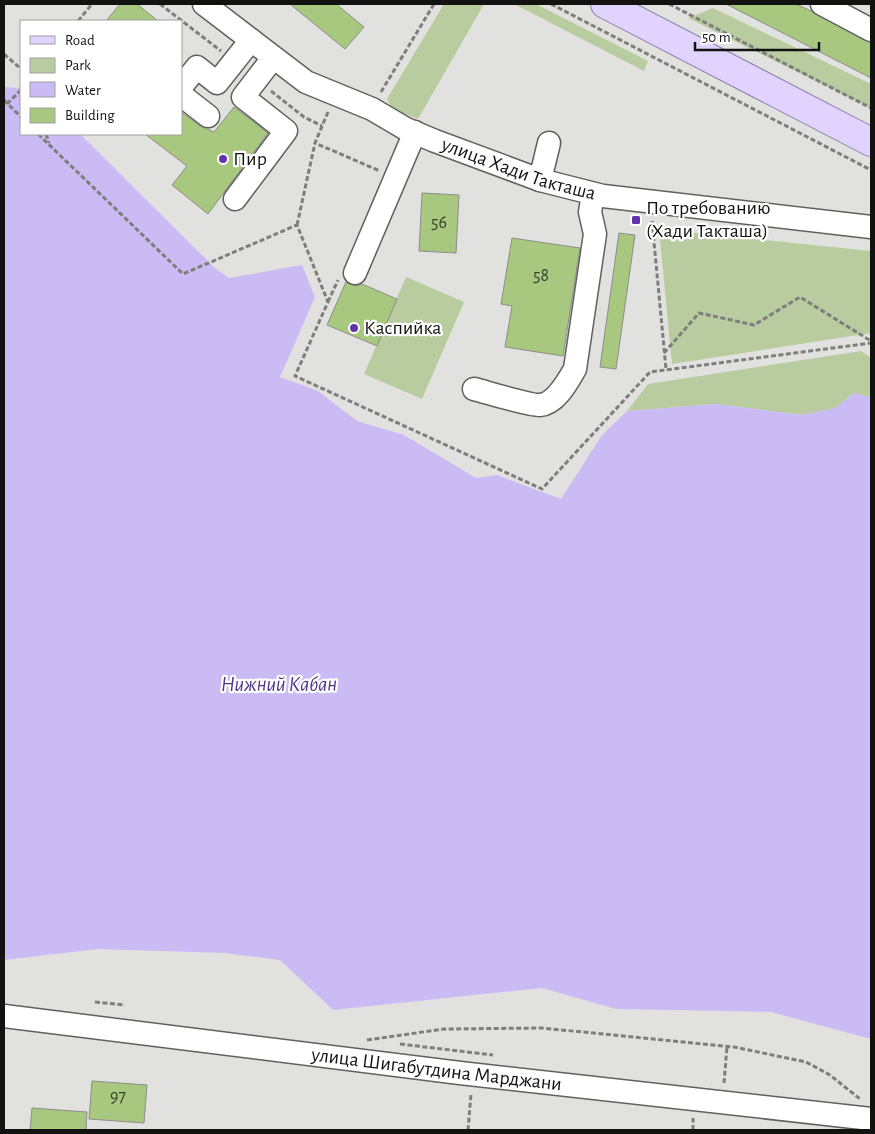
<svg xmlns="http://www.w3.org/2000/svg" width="875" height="1134" viewBox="0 0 875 1134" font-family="'Alegreya Sans',sans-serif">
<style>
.green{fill:#b8cca0}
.water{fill:#cabbf5}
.building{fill:#a8c87f;stroke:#8c8d8a}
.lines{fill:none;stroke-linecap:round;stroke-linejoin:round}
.minor-casing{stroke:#60615e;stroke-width:25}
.major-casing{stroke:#8a7eac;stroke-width:30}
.path{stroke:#7e7e7c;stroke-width:3;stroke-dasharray:5 2.5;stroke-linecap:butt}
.minor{stroke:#fff;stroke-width:22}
.major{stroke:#e0d4ff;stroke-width:28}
.poi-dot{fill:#6233ab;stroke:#fff;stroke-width:2}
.labels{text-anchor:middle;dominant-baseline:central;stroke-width:4.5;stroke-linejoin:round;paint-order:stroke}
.number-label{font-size:18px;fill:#38402c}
.poi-label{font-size:20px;fill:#121211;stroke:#fff;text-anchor:start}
.street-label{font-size:20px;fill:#121211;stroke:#fff}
.water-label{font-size:21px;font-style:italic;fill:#533589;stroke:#fff}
</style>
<rect width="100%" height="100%" fill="#e1e2df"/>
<!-- green -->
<g class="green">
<path d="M444,4H484L418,119L393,109L387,99Z"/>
<path d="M514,4H536L648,61L644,71Z"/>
<path d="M713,8L871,84V108L688,18Z"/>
<path d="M659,229L871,251V333L672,364Z"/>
<path d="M406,277L464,302L422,399L364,374Z"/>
<path d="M861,351L871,358V398L854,393L835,408L802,415L715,404L627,411L648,384Z"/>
</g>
<!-- water -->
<path class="water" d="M4,87L21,88V134H80L215,268L229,278L302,265L315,297L280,377L318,391L357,421L404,435L476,478L497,475L561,499L602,435L627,411L715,404L802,415L835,408L854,393L871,398V1039L771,1012L616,1009L542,988L333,1010L280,960L225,953L98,949L4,960Z"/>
<!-- building -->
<g class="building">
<path d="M120,4H137L158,21H106Z"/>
<path d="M290,4H336L364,27L345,49Z"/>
<path d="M726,4H796L811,11L871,43V78Z"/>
<path d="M234,107L268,133L208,214L172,185L187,166L145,134H181V112L200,126L214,132Z"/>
<path d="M422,193L459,195L456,253L419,251Z"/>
<path d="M619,233L635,235L616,369L600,367Z"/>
<path d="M512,238L580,248L563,356L505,347L512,306L501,304Z"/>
<path d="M346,282L356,286L362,284L397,299L377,346L327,325Z"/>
<path d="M92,1081L147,1085L144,1123L89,1119Z"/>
<path d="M32,1108L87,1112L86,1130H30Z"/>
</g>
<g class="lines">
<!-- minor casing -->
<g class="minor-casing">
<g id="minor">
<path id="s1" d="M204,4L306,82L372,109L406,129L435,141L540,180L603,196L871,227"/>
<path d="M822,4L871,30"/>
<path d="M181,87L197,67L217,83L251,40"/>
<path d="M181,95L208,116"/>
<path d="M540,180L549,143"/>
<path d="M235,199L286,131L243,97L273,58"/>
<path d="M355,273L415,132"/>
<path d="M474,389C486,392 531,406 540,405C556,404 568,381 575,369L595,234L590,212L593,194"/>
<path id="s2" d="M4,1016L460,1073L871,1119"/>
</g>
</g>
<!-- major casing -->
<g class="major-casing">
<path id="major" d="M605,4L871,142"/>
</g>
<!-- path -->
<g class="path">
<path d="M160,4L221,51"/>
<path d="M551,4L871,170"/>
<path d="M669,4L871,108"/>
<path d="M78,21L92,4"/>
<path d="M4,54L21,69"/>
<path d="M271,91L304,117L322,126"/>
<path d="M381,92L434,4"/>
<path d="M4,100L21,117"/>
<path d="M7,104L21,90"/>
<path d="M328,112L315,143L380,171"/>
<path d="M38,134L183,274L297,225L328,302L295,376L542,489L650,372L871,343"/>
<path d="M46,134L49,143"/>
<path d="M652,221L666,369"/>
<path d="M297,225L315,143"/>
<path d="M328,302L338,280"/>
<path d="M664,353L699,313L754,325L800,297L871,341"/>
<path d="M95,1002L125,1005"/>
<path d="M367,1040L444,1029L542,1028L734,1047L806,1062L830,1075L860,1099"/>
<path d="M400,1044L493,1055"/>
<path d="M724,1083L727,1047"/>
<path d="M468,1130L471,1094"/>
<path d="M693,1130V1118"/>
</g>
<!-- minor -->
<use href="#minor" class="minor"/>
<!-- major -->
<use href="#major" class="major"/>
</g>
<!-- markers -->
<g class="poi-dot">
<circle cx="223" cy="159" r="5"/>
<rect x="631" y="215" width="10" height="10" rx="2.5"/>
<circle cx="354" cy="328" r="5"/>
</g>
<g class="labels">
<!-- number labels -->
<g class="number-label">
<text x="439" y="223">56</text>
<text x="541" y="276">58</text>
<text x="118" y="1097">97</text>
</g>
<!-- poi labels -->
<g class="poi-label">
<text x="233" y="159">Пир</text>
<text x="646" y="208">По требованию<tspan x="646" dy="23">(Хади Такташа)</tspan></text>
<text x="364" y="328">Каспийка</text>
</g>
<!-- street labels -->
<g class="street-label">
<text stroke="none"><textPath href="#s1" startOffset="359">улица Хади Такташа</textPath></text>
<text stroke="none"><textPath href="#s2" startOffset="436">улица Шигабутдина Марджани</textPath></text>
</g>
<!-- water labels -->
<g class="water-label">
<text x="279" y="684">Нижний Кабан</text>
</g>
</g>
<!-- border -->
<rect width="875" height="1134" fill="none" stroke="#121211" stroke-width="10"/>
<!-- legend -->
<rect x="20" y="20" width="162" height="115" fill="#ffffff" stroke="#a0a0a0"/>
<rect x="30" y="36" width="25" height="8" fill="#e0d4ff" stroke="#a0a0a0"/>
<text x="65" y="45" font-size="15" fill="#121211">Road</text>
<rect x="30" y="58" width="25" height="15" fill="#b8cca0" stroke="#a0a0a0"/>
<text x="65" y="70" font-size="15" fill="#121211">Park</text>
<rect x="30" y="82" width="25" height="15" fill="#cabbf5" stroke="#a0a0a0"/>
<text x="65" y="95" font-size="15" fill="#121211">Water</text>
<rect x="30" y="108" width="25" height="15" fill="#a8c87f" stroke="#a0a0a0"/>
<text x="65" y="120" font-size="15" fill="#121211">Building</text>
<!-- scale -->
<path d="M695 42v8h124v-8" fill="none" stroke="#121211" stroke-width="2.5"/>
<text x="702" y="42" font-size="15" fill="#121211" stroke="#ffffff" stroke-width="4" paint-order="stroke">50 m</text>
</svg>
